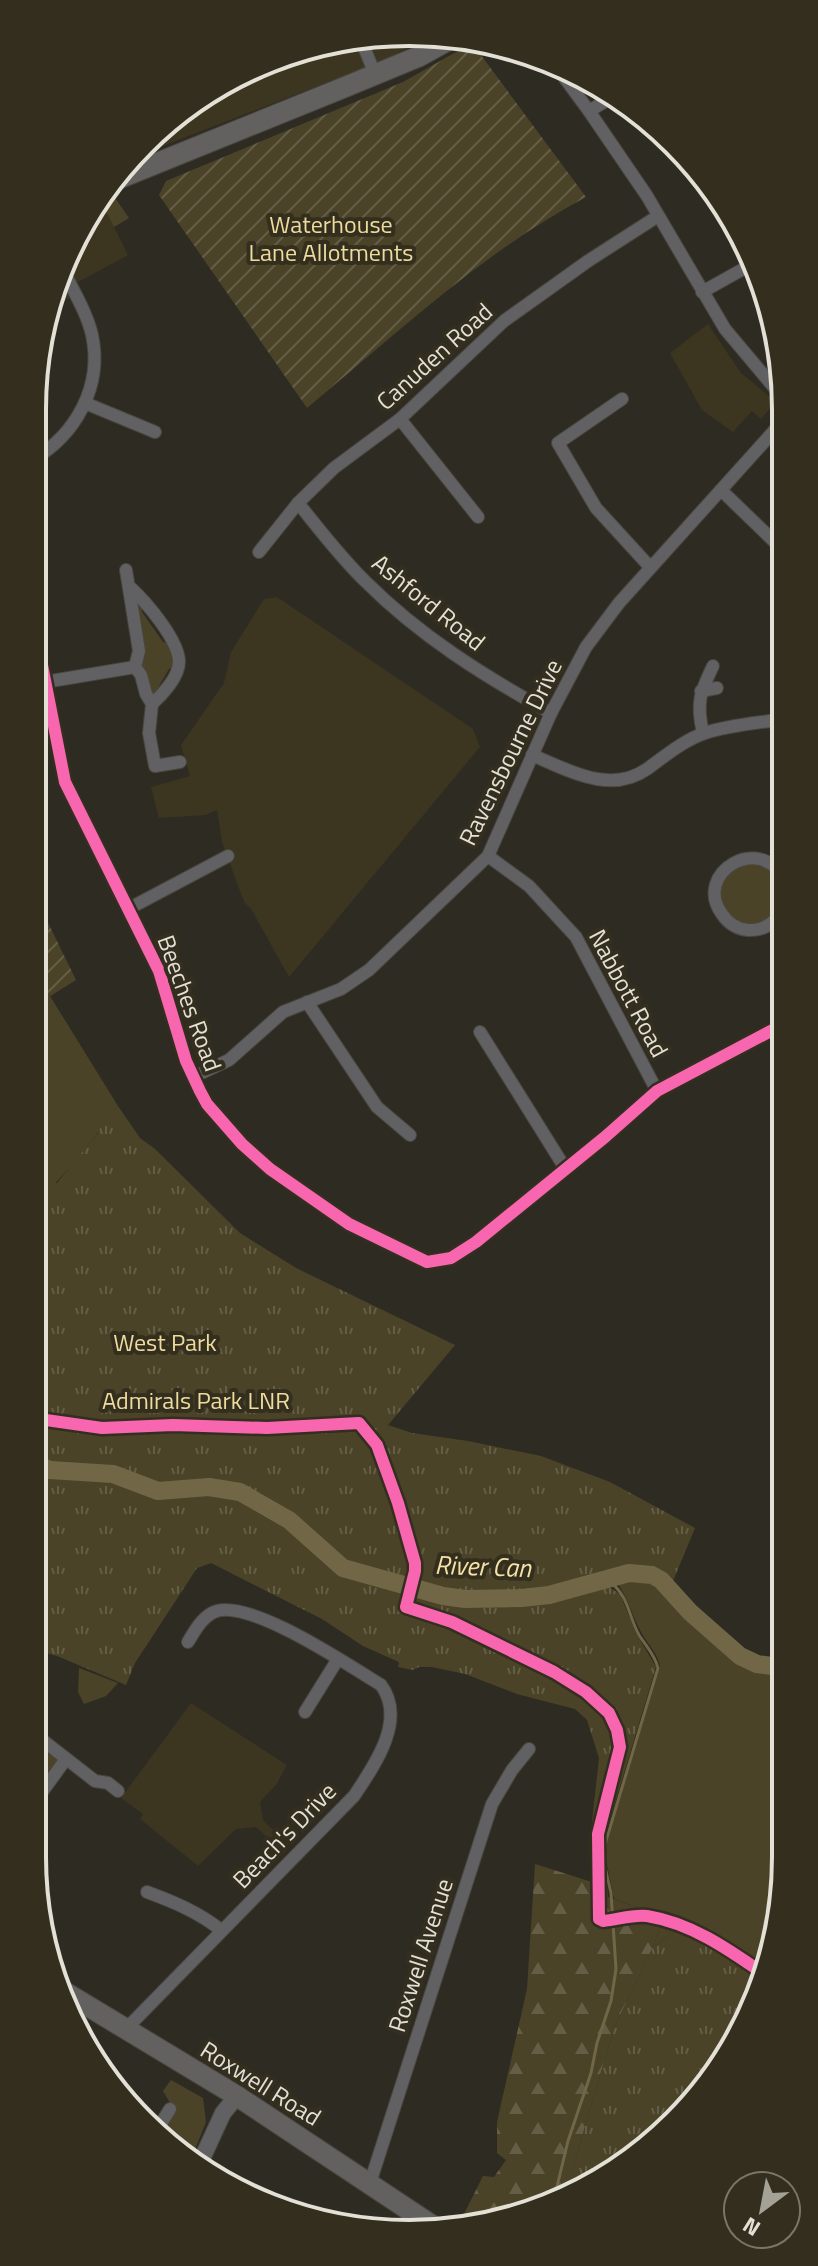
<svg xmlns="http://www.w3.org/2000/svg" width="818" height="2266" viewBox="0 0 818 2266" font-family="'Titillium Web',sans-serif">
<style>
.built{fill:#3c3520}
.grass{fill:#4b4328}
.forest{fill:url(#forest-firs)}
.park{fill:url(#park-tufts)}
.garden{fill:url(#garden-furrows)}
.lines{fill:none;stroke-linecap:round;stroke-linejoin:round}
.stream{stroke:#716747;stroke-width:3}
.river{stroke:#716747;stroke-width:18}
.minor-casing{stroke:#4a4740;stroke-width:14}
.tertiary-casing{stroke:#4a4740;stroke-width:18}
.primary-casing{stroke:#4a4740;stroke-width:22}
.minor{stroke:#616163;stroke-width:12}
.tertiary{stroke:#616163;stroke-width:16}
.primary{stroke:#626160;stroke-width:20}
.cycleway-casing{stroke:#332e1e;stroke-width:17}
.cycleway{stroke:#f766af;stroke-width:12}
.labels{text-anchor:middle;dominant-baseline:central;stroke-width:8;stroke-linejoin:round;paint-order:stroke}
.park-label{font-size:24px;fill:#eedb9e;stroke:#332e1e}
.street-label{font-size:24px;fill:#e3e0d6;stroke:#332e1e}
.water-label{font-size:26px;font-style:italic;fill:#f5e2a5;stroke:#332e1e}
.rim{fill:none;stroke:#e3e0d6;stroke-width:4}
</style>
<defs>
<pattern id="forest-firs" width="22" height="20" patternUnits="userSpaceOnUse" patternTransform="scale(2)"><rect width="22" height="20" fill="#4b4328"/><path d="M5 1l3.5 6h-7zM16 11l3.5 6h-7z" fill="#655e46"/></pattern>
<pattern id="park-tufts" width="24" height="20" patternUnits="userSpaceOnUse" patternTransform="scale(2)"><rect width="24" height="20" fill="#4b4328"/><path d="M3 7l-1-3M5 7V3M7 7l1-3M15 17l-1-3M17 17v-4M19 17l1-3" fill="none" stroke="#655e46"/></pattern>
<pattern id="garden-furrows" width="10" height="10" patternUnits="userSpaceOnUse" patternTransform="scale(2)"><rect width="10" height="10" fill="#4b4328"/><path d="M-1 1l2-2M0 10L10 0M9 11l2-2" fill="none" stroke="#655e46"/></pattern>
</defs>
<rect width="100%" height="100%" fill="#2e2b23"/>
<!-- built -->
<g class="built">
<path d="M359,35L424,39L385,60L137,156L220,83Z"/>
<path d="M100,199L128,255L67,288L71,297L45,311Z"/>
<path d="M708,324L741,373L776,402L761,419L752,411L733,432L702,410L670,353Z"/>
<path d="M277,597L473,729L480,747L289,977L251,909L244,902L222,842L217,810L206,815L159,818L151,787L190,776L181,745L224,683L231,652L264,599Z"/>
<path d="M191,1703L287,1765L276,1785L260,1802L263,1820L290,1847L284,1853L256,1827L236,1829L198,1866L140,1819L143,1814L121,1798Z"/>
</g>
<!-- grass -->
<g class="grass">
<path d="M111,192L129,218L114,227L102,204L97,205L102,195Z"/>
<path d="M143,604L142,612L163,642L168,643L174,667L169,669L159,686L160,690L155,694L149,691L141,669L136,605Z"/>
<circle cx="751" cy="894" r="31"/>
<path d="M32,967L118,1106C104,1118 106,1122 96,1135C77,1161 56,1184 32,1205Z"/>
<path d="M631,1578L651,1581L663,1591L673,1581C704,1620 733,1656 786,1662V1857L773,1954L763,1978L720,1950L670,1935L653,1947L664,1917L614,1899L604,1850L660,1666C657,1652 647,1644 641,1632C632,1616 629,1600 618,1584Z"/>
<path d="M79,1668L118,1683L106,1696L84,1704L78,1692Z"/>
<path d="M36,1742L59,1760L39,1789L32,1791V1745Z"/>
<path d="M171,2080L203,2098L206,2122L192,2157L159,2131L173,2108L163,2091Z"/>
</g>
<!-- forest -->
<path class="forest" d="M535,1864L595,1883V1879L607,1884L608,1897L664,1917L653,1947L614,2028L565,2195L506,2221L459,2224L483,2176L494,2177L506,2160L497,2153V2122L527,1989Z"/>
<!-- park -->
<g class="park">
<path d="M118,1106L140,1138L155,1149L240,1233L296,1268L455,1345L388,1425L412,1433L468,1441L541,1456L610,1482L695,1528L673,1581C653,1561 629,1565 606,1576L609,1587L620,1594L636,1633L656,1667L600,1853L607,1884L595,1879L591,1831L599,1758L587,1720L575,1709L517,1694L465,1674L432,1667H419L413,1670L398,1667L399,1662L363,1646L322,1619L211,1563L197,1568L135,1663L126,1685L57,1656L32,1649V1178L57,1183L98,1133L104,1118Z"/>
<path d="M687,1934L720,1950L763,1978L722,2067L619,2170L565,2195L614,2028L653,1947L670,1935Z"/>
</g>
<!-- garden -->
<g class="garden">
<path d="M472,43L586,197C483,252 396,334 307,408L159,195L166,181L403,82Z"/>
<path d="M32,890L76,980L49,997L32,967Z"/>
</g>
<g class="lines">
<!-- stream -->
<path class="stream" d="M554,2199L568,2141L591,2073L597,2043L611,2001L616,1969L611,1893L602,1854L658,1668C655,1655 646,1646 639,1635C627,1613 630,1597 608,1580"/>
<!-- river -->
<path class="river" d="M32,1463L50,1470L113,1474L158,1491L209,1487L240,1492L289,1520L343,1568L443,1596L465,1599L522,1598L549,1595L629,1573L652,1575L661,1580L690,1612L740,1656L757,1664L786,1668"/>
<!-- minor casing -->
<g class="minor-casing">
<g id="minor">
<path d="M359,35L375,74"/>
<path d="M555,65L589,111L647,196L725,329L783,398"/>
<path d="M589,111L614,96"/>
<path d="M702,292L754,263"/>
<path d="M622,399L558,443L596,508L650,567"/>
<path d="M85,403L155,432"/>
<path d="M400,419L478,517"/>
<path d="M32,460C76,435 103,386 92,335C87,313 74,292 64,272"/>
<path d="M721,490L783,550"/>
<path d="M298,503C320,530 341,558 366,582C420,636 484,676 551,713"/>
<path d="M259,552L298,503L334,468L400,419L504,321L588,261L658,216"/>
<path d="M126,570L139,651L135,667L141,675L146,694L152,704L149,733L155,766L180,762"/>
<path d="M131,588C146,602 179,640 179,662C179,677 162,695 152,704"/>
<path d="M32,614L65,782L159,971L186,1061L200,1091L207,1104L242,1144L270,1169L349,1224L427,1262L451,1258L476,1242L605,1137L657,1091L784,1024"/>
<path d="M45,682L135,667"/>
<path d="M701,691L717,688"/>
<path d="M703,733C696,703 700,693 713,666"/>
<path d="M532,755C568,770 610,795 647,769C665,756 684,740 705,733C729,725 758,723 783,719"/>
<path d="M488,856L529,886L576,937L657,1091"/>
<path d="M784,880C761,832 692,873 722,914C728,923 737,929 748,930C764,931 776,922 784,908"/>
<path d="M128,909L228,856"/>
<path d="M307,1002L377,1107L410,1135"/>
<path d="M480,1032L565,1168"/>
<path d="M193,1077L229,1060L283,1012L341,989L369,970L488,856L551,713L586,647L619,603L783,421"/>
<path d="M305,1712L338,1659"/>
<path d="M32,1732L95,1781L108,1783L118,1791"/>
<path d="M32,1795L42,1792L66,1759"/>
<path d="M147,1892C174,1902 198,1912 221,1930"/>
<path d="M125,2030L354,1796C374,1766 407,1720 381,1685C351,1667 244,1594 212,1613C201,1619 194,1632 188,1642"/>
<path d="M157,2130L170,2109"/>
<path d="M370,2183L492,1804L512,1770L529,1749"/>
</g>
</g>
<!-- tertiary casing -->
<g class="tertiary-casing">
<path id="tertiary" d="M200,2163L223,2113L237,2096"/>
</g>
<!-- primary casing -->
<g class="primary-casing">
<g id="primary">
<path d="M108,183L345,87L420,56L447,41"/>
<path d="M58,1988L237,2096L433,2226"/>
</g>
</g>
<!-- minor -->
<use href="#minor" class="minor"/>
<!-- tertiary -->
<use href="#tertiary" class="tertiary"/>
<!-- primary -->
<use href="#primary" class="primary"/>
<!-- cycleway casing -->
<g class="cycleway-casing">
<g id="cycleway">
<path d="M32,614L65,782L159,971L186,1061L200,1091L207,1104L242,1144L270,1169L349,1224L427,1262L451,1258L476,1242L605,1137L657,1091L784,1024"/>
<path d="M32,1418L102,1428L173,1425L267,1428L359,1423L377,1445L398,1503L415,1563V1571L406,1607L452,1622L554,1672L586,1692L609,1713L617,1730L620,1747L598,1834L599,1919L603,1921C617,1920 633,1914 647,1916C691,1923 728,1949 764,1974"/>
</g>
</g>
<!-- cycleway -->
<use href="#cycleway" class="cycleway"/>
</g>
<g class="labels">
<!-- park labels -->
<g class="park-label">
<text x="331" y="224">Waterhouse<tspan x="331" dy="28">Lane Allotments</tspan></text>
<text x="165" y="1342">West Park</text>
<text x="196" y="1400">Admirals Park LNR</text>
</g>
<!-- street labels -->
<g class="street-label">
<text transform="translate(434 356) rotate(-42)">Canuden Road</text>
<text transform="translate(429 602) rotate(39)">Ashford Road</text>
<text transform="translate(510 752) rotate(-64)">Ravensbourne Drive</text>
<text transform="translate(629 993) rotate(62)">Nabbott Road</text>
<text transform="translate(190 1003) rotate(70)">Beeches Road</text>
<text transform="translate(284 1835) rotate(-46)">Beach's Drive</text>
<text transform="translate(420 1955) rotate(-72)">Roxwell Avenue</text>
<text transform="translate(261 2083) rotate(32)">Roxwell Road</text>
</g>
<!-- water labels -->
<g class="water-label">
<text transform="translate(483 1566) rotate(2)">River Can</text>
</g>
</g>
<!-- crop -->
<path d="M0 0H818V2266H0ZM409 46H409A363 363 0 0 1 772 409V1857A363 363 0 0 1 409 2220H409A363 363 0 0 1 46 1857V409A363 363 0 0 1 409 46Z" fill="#332e1e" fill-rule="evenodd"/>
<path class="rim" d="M409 46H409A363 363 0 0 1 772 409V1857A363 363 0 0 1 409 2220H409A363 363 0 0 1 46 1857V409A363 363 0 0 1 409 46Z"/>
<!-- north arrow -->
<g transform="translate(762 2210) rotate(212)"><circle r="38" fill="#332e1e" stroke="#797568" stroke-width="2"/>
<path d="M0-6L14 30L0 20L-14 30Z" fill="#a4a197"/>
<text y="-12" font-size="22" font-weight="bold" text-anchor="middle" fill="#e3e0d6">N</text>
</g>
</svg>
